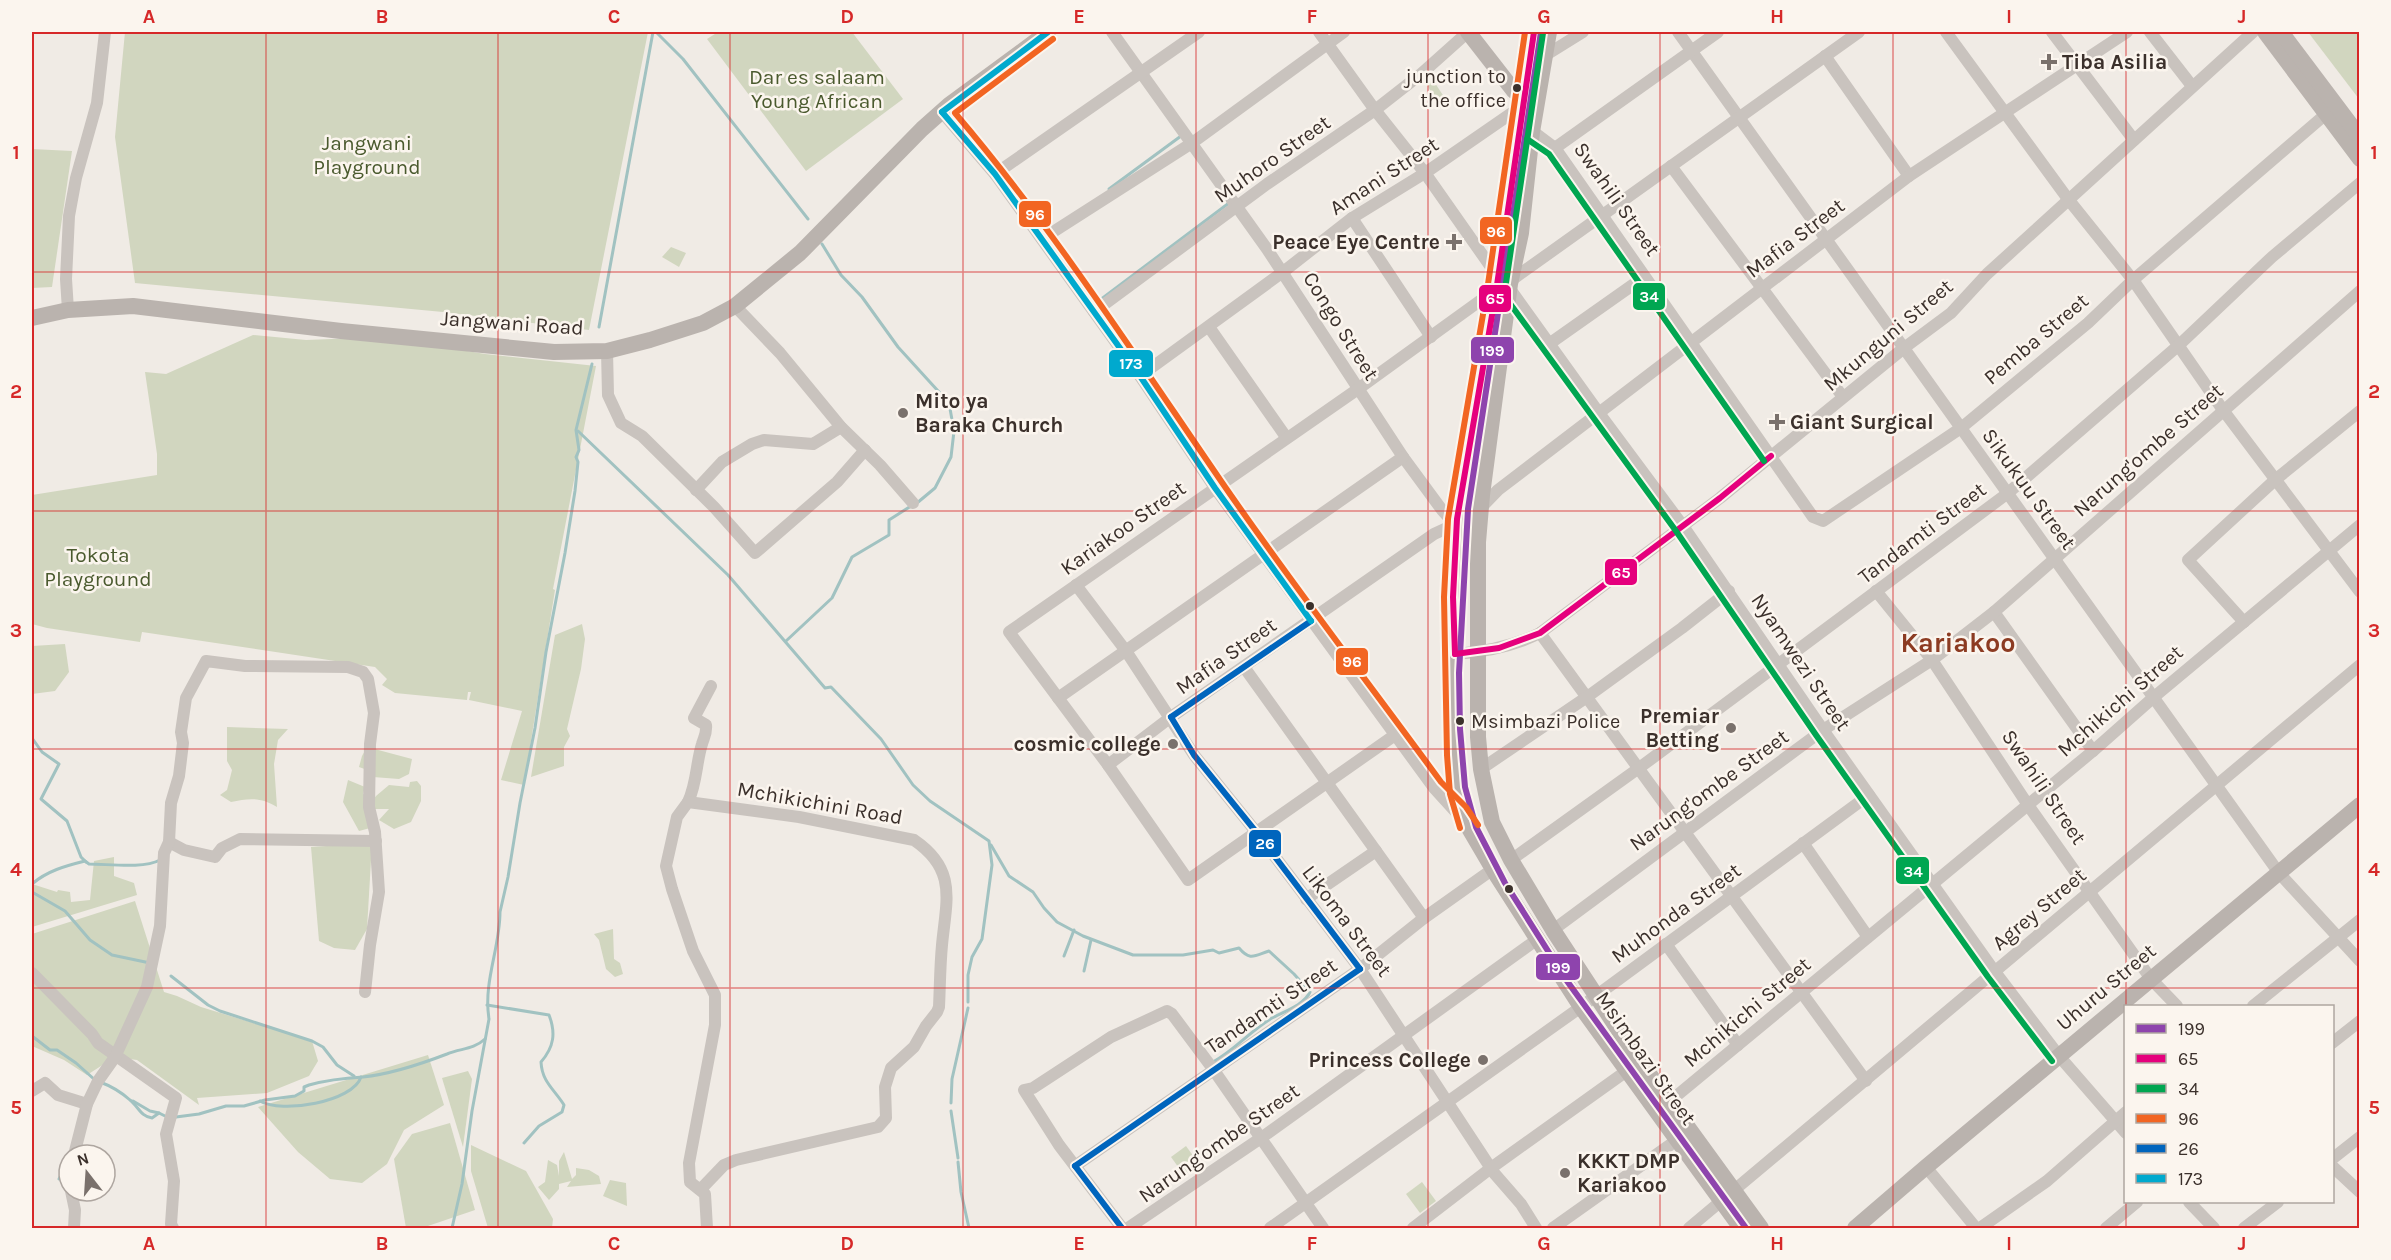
<svg xmlns="http://www.w3.org/2000/svg" width="2391" height="1260" viewBox="0 0 2391 1260" font-family="Karla,sans-serif">
<style>
.green{fill:#d1d6bf}
.lines{fill:none;stroke-linecap:round;stroke-linejoin:round}
.stream{stroke:#a1c2c1;stroke-width:3}
.street{stroke:#c9c3be;stroke-width:12}
.secondary{stroke:#bab3ae;stroke-width:16}
.bus-1-casing{stroke:#fbf5ee;stroke-width:10}
.bus-2-casing{stroke:#fbf5ee;stroke-width:10}
.bus-3-casing{stroke:#fbf5ee;stroke-width:10}
.bus-4-casing{stroke:#fbf5ee;stroke-width:10}
.bus-5-casing{stroke:#fbf5ee;stroke-width:10}
.bus-6-casing{stroke:#fbf5ee;stroke-width:10}
.bus-1{stroke:#8e44ad;stroke-width:6}
.bus-2{stroke:#e5007d;stroke-width:6}
.bus-3{stroke:#00a651;stroke-width:6}
.bus-4{stroke:#f26522;stroke-width:6}
.bus-5{stroke:#0065bd;stroke-width:6}
.bus-6{stroke:#00a9ce;stroke-width:6}
.grid{fill:none;stroke:#d62828;stroke-width:1.5;stroke-opacity:0.55}
.poi-dot{fill:#7a716c;stroke:#fbf5ee;stroke-width:2}
.bus-dot{fill:#3b302b;stroke:#fbf5ee;stroke-width:2}
.labels{text-anchor:middle;dominant-baseline:central;stroke-width:5;stroke-linejoin:round;paint-order:stroke}
.bus-label{font-size:20px;fill:#3b302b;stroke:#fbf5ee;text-anchor:end}
.poi-label{font-size:21px;font-weight:bold;fill:#3b302b;stroke:#fbf5ee;text-anchor:start}
.park-label{font-size:21px;fill:#4a5a2e;stroke:#fbf5ee}
.street-label{font-size:21px;fill:#3b302b;stroke:#fbf5ee}
.district-label{font-size:27px;font-weight:bold;fill:#8c3b22;stroke:#fbf5ee}
.line-badge{stroke:#fbf5ee;stroke-width:2}
.badge-label{font-size:16px;text-anchor:middle;font-weight:bold;fill:#fff}
.neatline{fill:none;stroke:#d62828;stroke-width:2}
.grid-label{font-size:20px;text-anchor:middle;font-weight:bold;fill:#d62828}
</style>
<rect width="100%" height="100%" fill="#f0ebe5"/>
<!-- green -->
<g class="green">
<path d="M125,32H648L589,330L443,312L135,283L115,137Z"/>
<path d="M718,32H852L903,99L806,171L707,39Z"/>
<path d="M2308,32H2359V99Z"/>
<path d="M1433,80L1448,103L1439,109L1427,84Z"/>
<path d="M32,149L72,151L52,287L32,288Z"/>
<path d="M671,247L686,253L679,267L662,257Z"/>
<path d="M253,335L306,340L383,337L485,354L596,366L553,589L555,590L524,785L501,780L522,711L469,700L471,692H468L467,700L395,693L382,685L387,679L375,667L142,632L140,642L47,628L32,624V495L157,475V454L145,372L166,374Z"/>
<path d="M582,624L585,639L581,669L567,729L570,736L564,747V766L531,777L555,635Z"/>
<path d="M65,644L69,672L55,691L32,694V646Z"/>
<path d="M227,727L288,729L278,740L274,764L277,807C261,797 249,798 231,802L220,795L227,790L232,770L227,761Z"/>
<path d="M367,747L412,759L409,774L399,779L373,777L370,771L359,767L362,756Z"/>
<path d="M348,780L365,787L363,794L373,798L374,827L359,831L343,802Z"/>
<path d="M417,781L421,786V801L411,822L394,829L379,820L389,809H367L376,796L389,785L409,787L410,782Z"/>
<path d="M372,843L367,929L355,950L334,948L319,941L311,847Z"/>
<path d="M114,857V876L134,883L137,895L32,927V884L57,892L58,890L70,892L71,902L90,900L94,861Z"/>
<path d="M135,901L164,992L177,996L201,1007L312,1041L318,1061L309,1076L267,1093L197,1098L199,1105L137,1060L115,1057L87,1075L64,1060L32,1046V934Z"/>
<path d="M613,929L614,959L620,963L623,974L615,977L606,969L599,940L594,934Z"/>
<path d="M428,1055L444,1105L404,1130L387,1164L362,1183L330,1179L298,1152L258,1107Z"/>
<path d="M468,1071L472,1079L463,1147L442,1078Z"/>
<path d="M450,1123L475,1210L422,1228H406L394,1159L412,1134Z"/>
<path d="M471,1145L526,1171L553,1219L552,1228C530,1226 510,1229 488,1228L471,1171Z"/>
<path d="M1186,1146L1199,1164L1184,1175L1171,1157Z"/>
<path d="M564,1152L572,1179L576,1175V1168L589,1170L599,1176L601,1184L567,1187L571,1181L559,1184V1189L549,1200L538,1187L545,1182L548,1160L557,1165L559,1176V1161Z"/>
<path d="M610,1180L626,1183L627,1206L603,1196Z"/>
<path d="M1422,1182L1436,1201L1420,1213L1406,1194Z"/>
</g>
<g class="lines">
<!-- stream -->
<g class="stream">
<path d="M656,32L683,59L808,219"/>
<path d="M1007,181L1048,232"/>
<path d="M1109,189L1181,136"/>
<path d="M1052,238L1096,303L1229,203"/>
<path d="M822,244L841,275L862,297L898,347L949,403L954,431L951,457L935,488L917,503"/>
<path d="M599,327L653,32"/>
<path d="M578,431L728,575L825,688L831,687L881,739L913,785L930,801L989,841L992,865L982,939L972,957L968,975V1002"/>
<path d="M786,641L832,598L852,557L889,535V520L911,506"/>
<path d="M32,738L42,752L59,764L41,799L67,821L81,857L86,862"/>
<path d="M991,845L1009,876L1033,892L1044,908L1057,922L1083,936L1133,955H1183L1213,950L1219,953L1239,948C1250,961 1254,956 1269,951L1294,974L1310,992C1304,1005 1285,1011 1272,1018C1250,1031 1235,1050 1213,1062"/>
<path d="M32,884C47,871 65,866 85,861L89,864C109,864 143,869 160,860"/>
<path d="M32,892L65,911L90,940L112,955L150,963"/>
<path d="M1064,956L1074,930"/>
<path d="M1084,971L1091,940"/>
<path d="M171,976L208,1005L220,1011L312,1041L323,1047L337,1065L354,1076"/>
<path d="M487,1005L549,1015C556,1033 554,1047 541,1062C542,1082 554,1089 564,1105L562,1112L539,1126L524,1143"/>
<path d="M32,1036L50,1050H57L76,1063L95,1080"/>
<path d="M100,1082C111,1086 121,1092 130,1100C138,1106 141,1117 152,1118L159,1113L167,1117"/>
<path d="M133,1101L150,1111L159,1113"/>
<path d="M260,1101C281,1114 353,1102 361,1077"/>
<path d="M951,1103L952,1079L968,1008"/>
<path d="M951,1111L958,1158"/>
<path d="M176,1117L199,1114L226,1106H244L265,1100L295,1096L304,1091V1087L309,1085C327,1080 345,1078 363,1077C391,1074 421,1064 447,1054C461,1048 473,1050 485,1039"/>
<path d="M958,1162L961,1192L969,1228"/>
<path d="M59,1179L69,1160"/>
<path d="M452,1228L462,1184L472,1111L489,1019C483,982 500,948 500,912L508,877L520,803L535,728L546,652L565,553L575,491L578,462L576,457L579,450L576,430L592,364"/>
</g>
<!-- street -->
<g class="street">
<path d="M1112,32L1267,249L1403,457L1442,510L1451,520L1457,519"/>
<path d="M1319,32L1375,110L1425,173L1498,277"/>
<path d="M1678,32L2279,873L2360,961"/>
<path d="M1946,32L2068,199L2133,280L2223,410L2360,592"/>
<path d="M2052,32L2134,140"/>
<path d="M2150,32L2192,86"/>
<path d="M1546,55L1583,32"/>
<path d="M1825,56L1909,176"/>
<path d="M942,112L995,174L1140,376L1215,488L1434,788L1464,821"/>
<path d="M1525,131L1535,133L1555,148L1813,517L1823,521L1961,428L2088,323L2133,280L2326,114"/>
<path d="M1555,148L1718,32"/>
<path d="M1671,166L1843,397"/>
<path d="M995,174L1199,32"/>
<path d="M1352,218L1431,337"/>
<path d="M1042,239L1192,143L1344,32"/>
<path d="M1513,279L1859,32"/>
<path d="M1510,289L1599,413L1683,526L1823,730L1995,972L2059,1056L2126,1133"/>
<path d="M735,306L780,353L841,427L880,465L913,503"/>
<path d="M68,310L66,279L69,216L76,178L97,103L105,32"/>
<path d="M1094,312L1267,184L1375,110L1421,74L1468,32"/>
<path d="M1209,327L1286,437"/>
<path d="M1549,344L1644,277"/>
<path d="M607,351L608,395L621,423L642,436L714,507L755,553L837,482L865,450"/>
<path d="M1140,376L1283,272L1352,218L1425,173L1522,106H1526"/>
<path d="M696,490L722,462L752,444L764,440L813,444L841,427"/>
<path d="M1076,585L1126,651L1194,755L1257,833L1360,969L1494,1173L1521,1204L1536,1228"/>
<path d="M1876,591L1932,660L2028,805L2151,979L2177,1006"/>
<path d="M1994,612L2093,751"/>
<path d="M2244,622L2188,560L2275,480L2360,411"/>
<path d="M1540,633L1866,1081"/>
<path d="M1455,654C1484,652 1514,646 1540,633L1720,498L1904,348L1951,313L1987,274L2253,32"/>
<path d="M1244,667L1424,918"/>
<path d="M1058,698L1403,457"/>
<path d="M1395,735L1188,880L1108,765L1009,632L1358,389L1488,295L1496,292"/>
<path d="M1108,765L1171,717L1434,534L1473,516L1498,490L1909,176L2127,32"/>
<path d="M1481,769L1587,697L1682,628L1729,591"/>
<path d="M688,802C697,783 696,763 702,744C704,737 707,733 706,725L694,718L711,686"/>
<path d="M169,842L184,850L215,857L222,848L240,839L376,841"/>
<path d="M1803,843L1868,937"/>
<path d="M1511,860L1639,768L2008,493L2179,345L2272,257L2360,183"/>
<path d="M1306,899L1376,851"/>
<path d="M1553,930L1823,730L1932,660L1994,612L2360,291"/>
<path d="M1666,944L1738,1045"/>
<path d="M32,973L92,1034L98,1043L176,1098L166,1134L174,1181L171,1224L173,1228"/>
<path d="M2253,1006L2360,920"/>
<path d="M2332,1043L2360,1021"/>
<path d="M32,1091L45,1083L58,1095L87,1104"/>
<path d="M1663,1107L2093,751L2154,697L2360,525"/>
<path d="M74,1155L87,1104L98,1081L115,1057L147,987L160,926L164,853L169,842L171,803L179,776L183,743L181,732L186,698L206,661L245,666L348,667L363,672L368,679L374,713L370,744L369,807L375,832L379,892L370,945L365,992"/>
<path d="M2332,1159L2360,1137"/>
<path d="M1075,1166L1360,969L1424,918L1486,874"/>
<path d="M2332,1166L2360,1192"/>
<path d="M1926,1167L1976,1228"/>
<path d="M701,1189L724,1165L736,1160L878,1127L886,1118L885,1087L891,1068L914,1047L926,1026L937,1012L939,1007C940,986 940,966 942,945C946,901 958,870 914,840L799,817L688,802L677,817L666,866L672,889L693,951L715,995V1025L689,1163L690,1182L705,1194L707,1228"/>
<path d="M71,1191L75,1210L74,1228"/>
<path d="M2189,1202L2214,1228"/>
<path d="M1122,1228L1059,1145L1024,1090L1033,1088L1111,1037L1167,1011L1172,1014L1213,1069L1323,1228"/>
<path d="M1128,1228L1261,1138L1535,941"/>
<path d="M1270,1228L1581,1007L1869,795"/>
<path d="M1413,1228L1491,1168L1628,1070"/>
<path d="M1553,1228L1677,1140"/>
<path d="M1689,1228L2360,665"/>
<path d="M1980,1228L2047,1181L2126,1112"/>
<path d="M2106,1228L2137,1202"/>
<path d="M2244,1228L2278,1202"/>
</g>
<!-- secondary -->
<g class="secondary">
<path d="M1468,32L1514,91L1526,80"/>
<path d="M1534,32L1496,292L1457,519L1453,597L1456,755L1459,792L1470,830L1497,876L1581,1007L1741,1228"/>
<path d="M1549,32L1532,132L1521,233L1510,284L1482,495L1478,542V737L1481,769L1492,822L1511,860L1553,930L1631,1049L1761,1228"/>
<path d="M2265,32L2360,159"/>
<path d="M2281,32L2360,137"/>
<path d="M32,318L68,310L133,306L341,331L554,352L607,351L650,340L703,323L735,306L800,253L922,129L949,105L1048,32"/>
<path d="M1855,1228L1926,1167L2360,805"/>
</g>
<!-- bus-1 casing -->
<g class="bus-1-casing">
<path id="bus-1" d="M1541,32L1468,509L1459,673L1460,729L1465,787L1476,827L1505,883L1567,981L1746,1228"/>
</g>
<!-- bus-2 casing -->
<g class="bus-2-casing">
<g id="bus-2">
<path d="M1455,654L1453,597L1457,519L1496,292L1534,32"/>
<path d="M1455,654L1499,648L1540,633L1720,498L1771,456"/>
</g>
</g>
<!-- bus-3 casing -->
<g class="bus-3-casing">
<g id="bus-3">
<path d="M1527,139L1549,154L1764,461"/>
<path d="M1506,283L1543,33"/>
<path d="M1503,294L1676,531L1816,735L1988,977L2052,1061"/>
</g>
</g>
<!-- bus-4 casing -->
<g class="bus-4-casing">
<g id="bus-4">
<path d="M1053,39L955,113C1053,228 1136,357 1221,481C1291,583 1368,682 1441,782L1466,807L1478,825"/>
<path d="M1460,828L1450,794L1447,755L1444,597L1448,519L1487,291L1525,32"/>
</g>
</g>
<!-- bus-5 casing -->
<g class="bus-5-casing">
<g id="bus-5">
<path d="M1171,717L1194,755L1257,833L1360,969"/>
<path d="M1171,717L1311,621"/>
<path d="M1075,1166L1360,969"/>
<path d="M1075,1166L1122,1228"/>
</g>
</g>
<!-- bus-6 casing -->
<g class="bus-6-casing">
<g id="bus-6">
<path d="M942,112L995,174L1140,376L1215,488L1311,621"/>
<path d="M942,112L1048,32"/>
</g>
</g>
<!-- bus-1 -->
<use href="#bus-1" class="bus-1"/>
<!-- bus-2 -->
<use href="#bus-2" class="bus-2"/>
<!-- bus-3 -->
<use href="#bus-3" class="bus-3"/>
<!-- bus-4 -->
<use href="#bus-4" class="bus-4"/>
<!-- bus-5 -->
<use href="#bus-5" class="bus-5"/>
<!-- bus-6 -->
<use href="#bus-6" class="bus-6"/>
</g>
<!-- grid -->
<path class="grid" d="M266,32V1228M498,32V1228M730,32V1228M963,32V1228M1196,32V1228M1428,32V1228M1660,32V1228M1893,32V1228M2126,32V1006M32,272H2360M32,511H2360M32,749H2360M32,988H2360M2126,1006V1202M2126,1202V1228"/>
<!-- markers -->
<g class="poi-dot">
<path d="M2046 53h6v6h6v6h-6v6h-6v-6h-6v-6h6z"/>
<path d="M1451 233h6v6h6v6h-6v6h-6v-6h-6v-6h6z"/>
<circle cx="903" cy="413" r="6"/>
<path d="M1774 413h6v6h6v6h-6v6h-6v-6h-6v-6h6z"/>
<circle cx="1731" cy="728" r="6"/>
<circle cx="1173" cy="744" r="6"/>
<circle cx="1483" cy="1060" r="6"/>
<circle cx="1565" cy="1173" r="6"/>
</g>
<g class="bus-dot">
<circle cx="1517" cy="88" r="5"/>
<circle cx="1310" cy="606" r="5"/>
<circle cx="1460" cy="721" r="5"/>
<circle cx="1509" cy="889" r="5"/>
</g>
<g class="labels">
<!-- bus labels -->
<g class="bus-label">
<text x="1506" y="76">junction to<tspan x="1506" dy="24">the office</tspan></text>
<text x="1471" y="721" text-anchor="start">Msimbazi Police</text>
</g>
<!-- poi labels -->
<g class="poi-label">
<text x="2062" y="62">Tiba Asilia</text>
<text x="1440" y="242" text-anchor="end">Peace Eye Centre</text>
<text x="915" y="401">Mito ya<tspan x="915" dy="24">Baraka Church</tspan></text>
<text x="1790" y="422">Giant Surgical</text>
<text x="1719" y="716" text-anchor="end">Premiar<tspan x="1719" dy="24">Betting</tspan></text>
<text x="1161" y="744" text-anchor="end">cosmic college</text>
<text x="1471" y="1060" text-anchor="end">Princess College</text>
<text x="1577" y="1161">KKKT DMP<tspan x="1577" dy="24">Kariakoo</tspan></text>
</g>
<!-- park labels -->
<g class="park-label">
<text x="817" y="77">Dar es salaam<tspan x="817" dy="24">Young African</tspan></text>
<text x="367" y="143">Jangwani<tspan x="367" dy="24">Playground</tspan></text>
<text x="98" y="555">Tokota<tspan x="98" dy="24">Playground</tspan></text>
</g>
<!-- street labels -->
<g class="street-label">
<text transform="translate(1272 159) rotate(-35)">Muhoro Street</text>
<text transform="translate(1384 176) rotate(-33)">Amani Street</text>
<text transform="translate(1617 199) rotate(55)">Swahili Street</text>
<text transform="translate(1795 238) rotate(-37)">Mafia Street</text>
<text transform="translate(512 323) rotate(4)">Jangwani Road</text>
<text transform="translate(1341 326) rotate(58)">Congo Street</text>
<text transform="translate(1888 335) rotate(-40)">Mkunguni Street</text>
<text transform="translate(2036 339) rotate(-40)">Pemba Street</text>
<text transform="translate(2148 450) rotate(-41)">Narung'ombe Street</text>
<text transform="translate(2029 489) rotate(54)">Sikukuu Street</text>
<text transform="translate(1123 528) rotate(-35)">Kariakoo Street</text>
<text transform="translate(1922 533) rotate(-37)">Tandamti Street</text>
<text transform="translate(1226 656) rotate(-35)">Mafia Street</text>
<text transform="translate(1801 662) rotate(56)">Nyamwezi Street</text>
<text transform="translate(2120 701) rotate(-41)">Mchikichi Street</text>
<text transform="translate(2044 787) rotate(56)">Swahili Street</text>
<text transform="translate(1709 790) rotate(-36)">Narung'ombe Street</text>
<text transform="translate(820 803) rotate(10)">Mchikichini Road</text>
<text transform="translate(2039 909) rotate(-40)">Agrey Street</text>
<text transform="translate(1676 913) rotate(-36)">Muhonda Street</text>
<text transform="translate(1347 921) rotate(53)">Likoma Street</text>
<text transform="translate(2106 987) rotate(-40)">Uhuru Street</text>
<text transform="translate(1271 1006) rotate(-34)">Tandamti Street</text>
<text transform="translate(1747 1012) rotate(-40)">Mchikichi Street</text>
<text transform="translate(1646 1058) rotate(55)">Msimbazi Street</text>
<text transform="translate(1219 1143) rotate(-35)">Narung'ombe Street</text>
</g>
<!-- district labels -->
<g class="district-label">
<text x="1958" y="643">Kariakoo</text>
</g>
</g>
<g class="line-badge">
<rect x="1018" y="200" width="34" height="28" rx="6" fill="#f26522"/>
<rect x="1479" y="216" width="34" height="29" rx="6" fill="#f26522"/>
<rect x="1632" y="282" width="34" height="29" rx="6" fill="#00a651"/>
<rect x="1478" y="284" width="34" height="29" rx="6" fill="#e5007d"/>
<rect x="1470" y="336" width="45" height="28" rx="6" fill="#8e44ad"/>
<rect x="1108" y="349" width="46" height="29" rx="6" fill="#00a9ce"/>
<rect x="1604" y="558" width="34" height="28" rx="6" fill="#e5007d"/>
<rect x="1335" y="647" width="34" height="29" rx="6" fill="#f26522"/>
<rect x="1248" y="829" width="34" height="29" rx="6" fill="#0065bd"/>
<rect x="1895" y="856" width="35" height="29" rx="6" fill="#00a651"/>
<rect x="1535" y="953" width="46" height="28" rx="6" fill="#8e44ad"/>
</g>
<g class="badge-label">
<text x="1035" y="220">96</text>
<text x="1496" y="237">96</text>
<text x="1649" y="302">34</text>
<text x="1495" y="304">65</text>
<text x="1492" y="356">199</text>
<text x="1131" y="369">173</text>
<text x="1621" y="578">65</text>
<text x="1352" y="667">96</text>
<text x="1265" y="849">26</text>
<text x="1913" y="877">34</text>
<text x="1558" y="973">199</text>
</g>
<!-- border -->
<rect width="2391" height="1260" fill="none" stroke="#fbf5ee" stroke-width="66"/>
<!-- legend -->
<rect x="2124" y="1005" width="210" height="198" fill="#fbf5ee" stroke="#aea6a0" stroke-width="1.5"/>
<rect x="2136" y="1024" width="30" height="9" fill="#8e44ad" stroke="#aea6a0" stroke-width="1.5"/>
<text x="2178" y="1035" font-size="18" fill="#3b302b">199</text>
<rect x="2136" y="1054" width="30" height="9" fill="#e5007d" stroke="#aea6a0" stroke-width="1.5"/>
<text x="2178" y="1065" font-size="18" fill="#3b302b">65</text>
<rect x="2136" y="1084" width="30" height="9" fill="#00a651" stroke="#aea6a0" stroke-width="1.5"/>
<text x="2178" y="1095" font-size="18" fill="#3b302b">34</text>
<rect x="2136" y="1114" width="30" height="9" fill="#f26522" stroke="#aea6a0" stroke-width="1.5"/>
<text x="2178" y="1125" font-size="18" fill="#3b302b">96</text>
<rect x="2136" y="1144" width="30" height="9" fill="#0065bd" stroke="#aea6a0" stroke-width="1.5"/>
<text x="2178" y="1155" font-size="18" fill="#3b302b">26</text>
<rect x="2136" y="1174" width="30" height="9" fill="#00a9ce" stroke="#aea6a0" stroke-width="1.5"/>
<text x="2178" y="1185" font-size="18" fill="#3b302b">173</text>
<!-- north arrow -->
<g transform="translate(87 1173) rotate(343)"><circle r="28" fill="#fbf5ee" stroke="#aea6a0" stroke-width="1.5"/>
<path d="M0-4.5L10 22L0 15L-10 22Z" fill="#7a716c"/>
<text y="-9" font-size="16" font-weight="bold" text-anchor="middle" fill="#3b302b">N</text>
</g>
<rect x="33" y="33" width="2325" height="1194" class="neatline"/>
<g class="grid-label">
<text x="149" y="23">A</text>
<text x="382" y="23">B</text>
<text x="614" y="23">C</text>
<text x="847" y="23">D</text>
<text x="1079" y="23">E</text>
<text x="1312" y="23">F</text>
<text x="1544" y="23">G</text>
<text x="1777" y="23">H</text>
<text x="2009" y="23">I</text>
<text x="2242" y="23">J</text>
<text x="16" y="159">1</text>
<text x="2374" y="159">1</text>
<text x="16" y="398">2</text>
<text x="2374" y="398">2</text>
<text x="16" y="637">3</text>
<text x="2374" y="637">3</text>
<text x="16" y="876">4</text>
<text x="2374" y="876">4</text>
<text x="16" y="1114">5</text>
<text x="2374" y="1114">5</text>
<text x="149" y="1250">A</text>
<text x="382" y="1250">B</text>
<text x="614" y="1250">C</text>
<text x="847" y="1250">D</text>
<text x="1079" y="1250">E</text>
<text x="1312" y="1250">F</text>
<text x="1544" y="1250">G</text>
<text x="1777" y="1250">H</text>
<text x="2009" y="1250">I</text>
<text x="2242" y="1250">J</text>
</g>
</svg>
